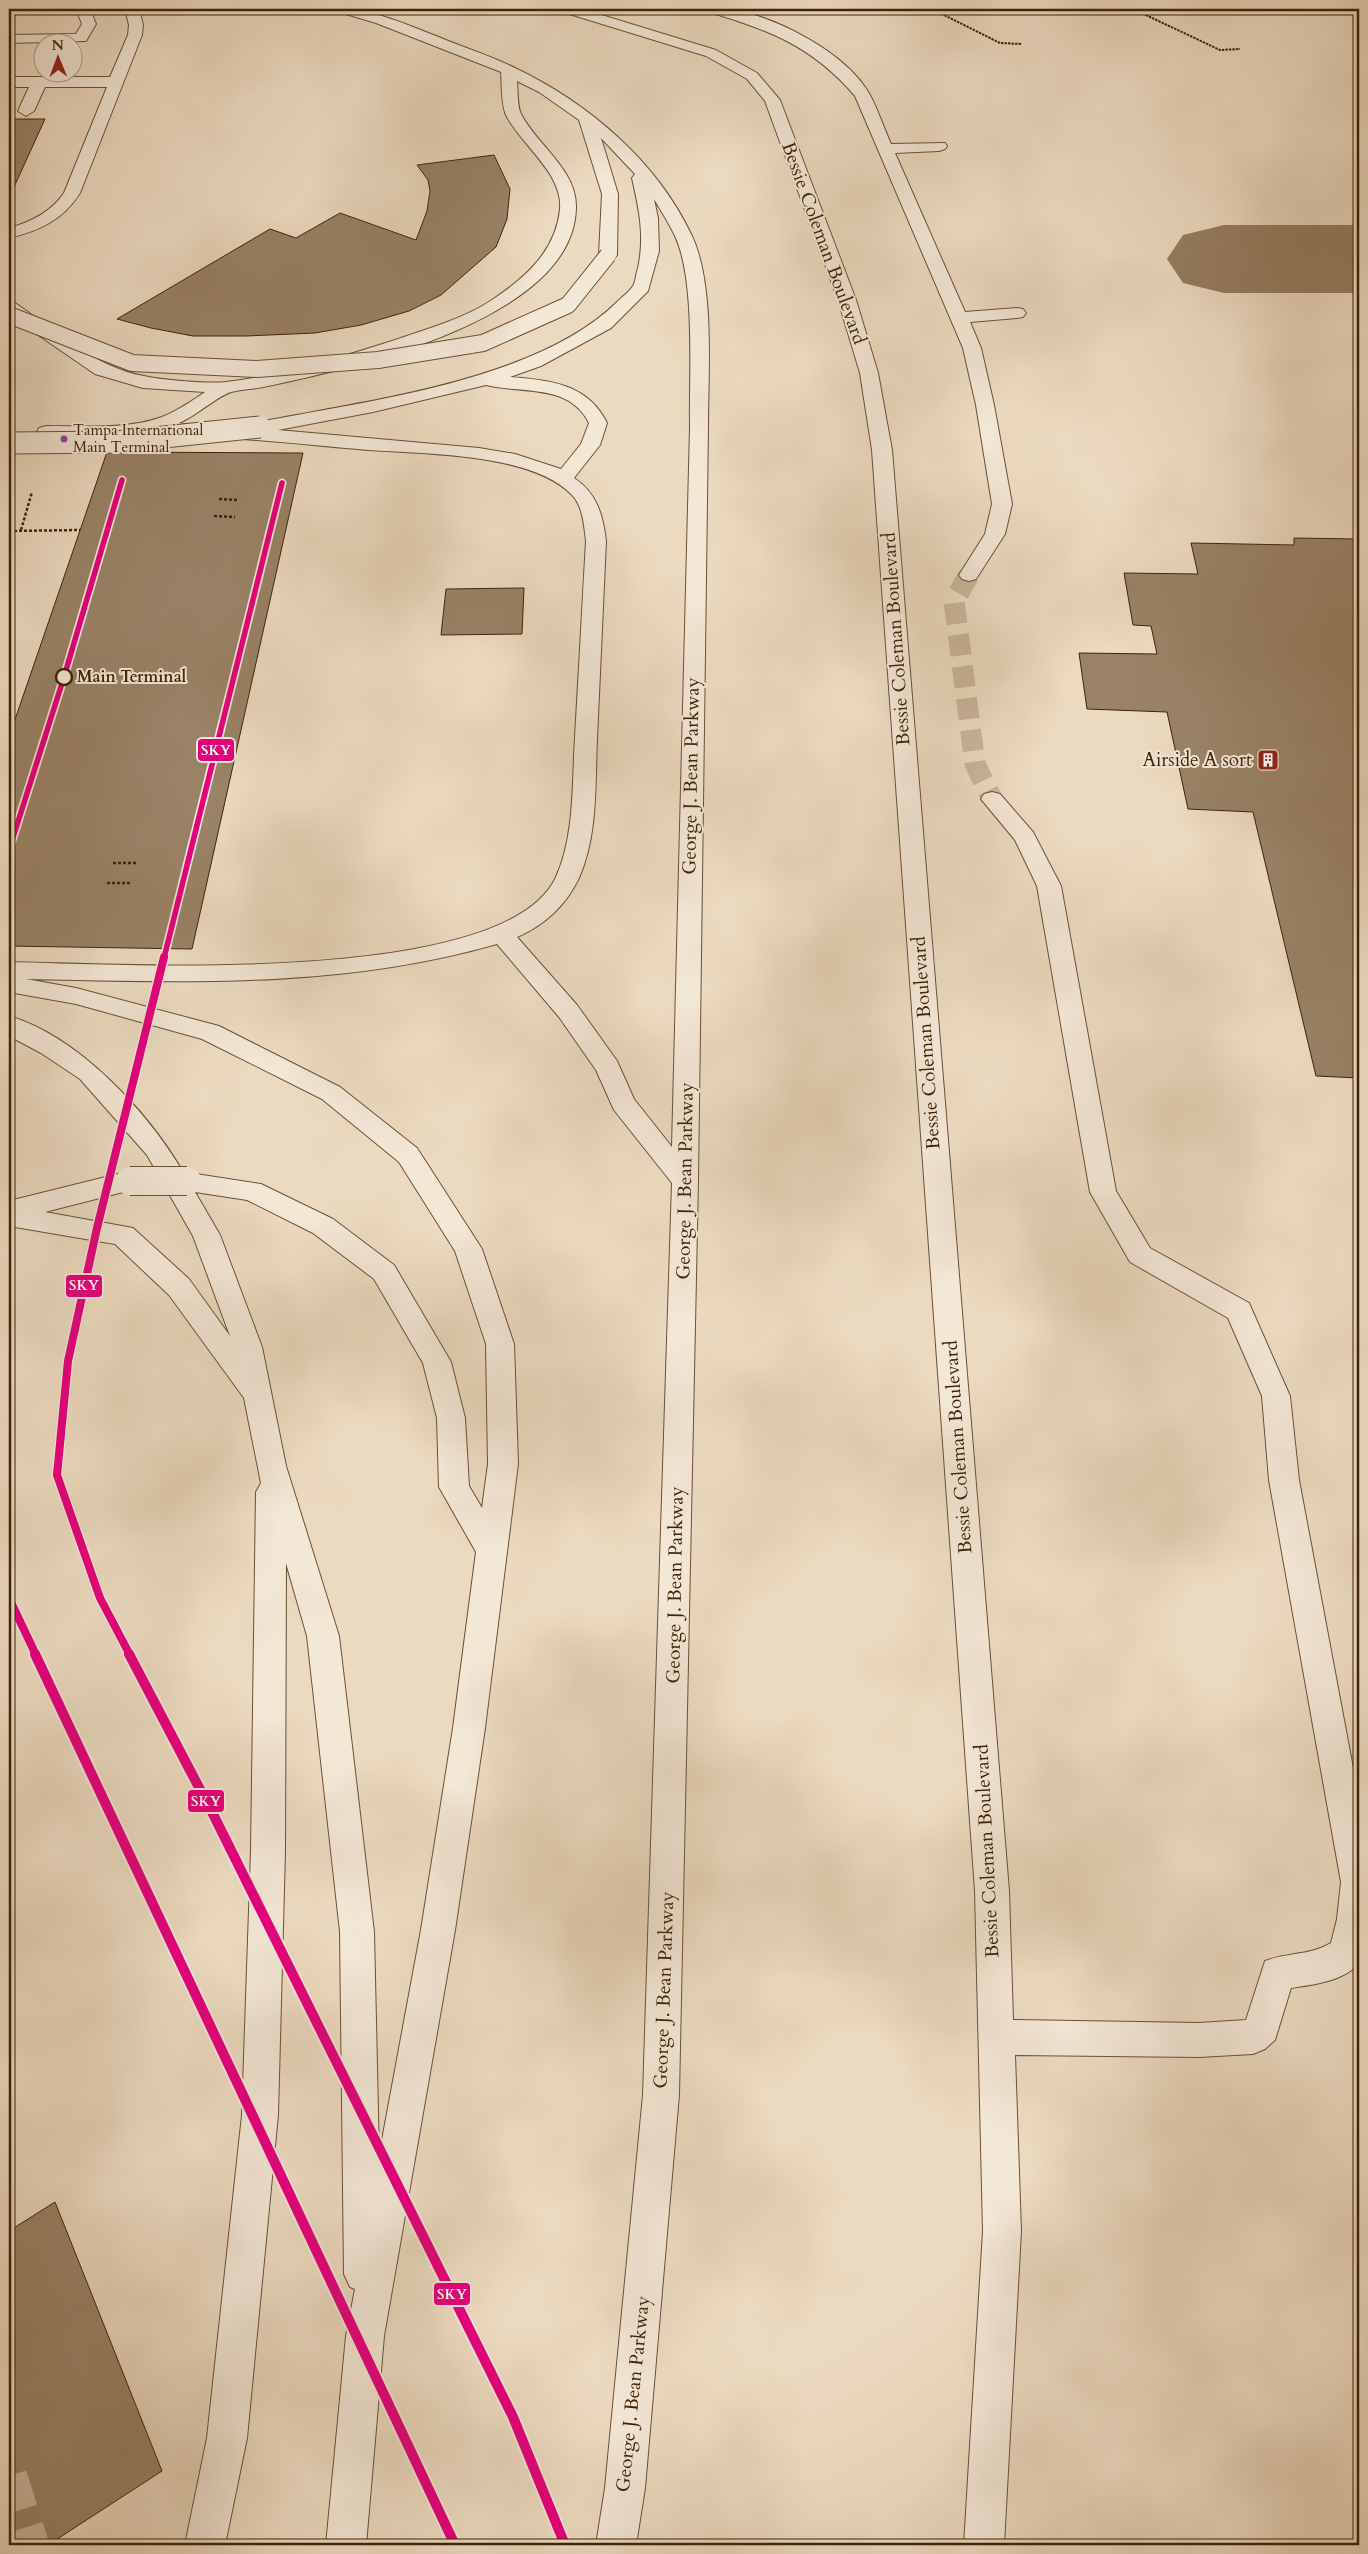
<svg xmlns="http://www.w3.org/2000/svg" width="1368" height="2554" viewBox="0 0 1368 2554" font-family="Cardo,serif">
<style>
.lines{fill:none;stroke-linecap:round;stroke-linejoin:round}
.taxiway{fill:#967e62;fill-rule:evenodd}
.building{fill:#998266;stroke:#3f2305}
.minor-tunnel-far1{stroke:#c9b59b;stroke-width:21;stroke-dasharray:21 11;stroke-linecap:butt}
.minor-tunnel{stroke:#c9b59b;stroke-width:36;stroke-dasharray:36 18;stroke-linecap:butt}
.minor-casing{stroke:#6a5134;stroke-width:2}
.path-far1{stroke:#3f2305;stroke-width:2;stroke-dasharray:2.5 1;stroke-linecap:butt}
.path{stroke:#3f2305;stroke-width:2.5;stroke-dasharray:3 2;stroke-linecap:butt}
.minor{fill:#f3e7d6;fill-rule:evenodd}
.minor-bridge-far2-casing{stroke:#6a5134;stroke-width:18;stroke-linecap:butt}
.minor-bridge-far1-casing{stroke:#6a5134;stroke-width:23;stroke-linecap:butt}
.minor-bridge-casing{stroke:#6a5134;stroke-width:30;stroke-linecap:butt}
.minor-bridge-far2{stroke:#f3e7d6;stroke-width:16}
.minor-bridge-far1{stroke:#f3e7d6;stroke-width:21}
.minor-bridge{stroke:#f3e7d6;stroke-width:28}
.tram-1-far2-casing{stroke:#f3e7d6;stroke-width:9}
.tram-1-far1-casing{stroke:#f3e7d6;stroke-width:11}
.tram-1-casing{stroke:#f3e7d6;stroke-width:14}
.tram-1-far2{stroke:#e5007d;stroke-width:5.5}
.tram-1-far1{stroke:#e5007d;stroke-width:8}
.tram-1{stroke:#e5007d;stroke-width:10}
.bus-dot{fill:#8e44ad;stroke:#f3e7d6;stroke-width:2}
.stop-dot{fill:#f3e7d6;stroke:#3f2305;stroke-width:2.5}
.labels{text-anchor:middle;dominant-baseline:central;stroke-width:4;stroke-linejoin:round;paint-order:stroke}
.far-bus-label{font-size:15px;fill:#3f2305;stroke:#f3e7d6;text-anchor:start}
.far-stop-label{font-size:16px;font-weight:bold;fill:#3f2305;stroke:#f3e7d6;text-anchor:start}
.street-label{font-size:19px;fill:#3f2305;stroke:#f3e7d6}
.poi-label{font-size:19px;fill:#3f2305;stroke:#f3e7d6;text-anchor:end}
.line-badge{stroke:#f3e7d6;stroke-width:2}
.badge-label{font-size:14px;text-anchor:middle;font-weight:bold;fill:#fff}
</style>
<rect width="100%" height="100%" fill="#ecdac0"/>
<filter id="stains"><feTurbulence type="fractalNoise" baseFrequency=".004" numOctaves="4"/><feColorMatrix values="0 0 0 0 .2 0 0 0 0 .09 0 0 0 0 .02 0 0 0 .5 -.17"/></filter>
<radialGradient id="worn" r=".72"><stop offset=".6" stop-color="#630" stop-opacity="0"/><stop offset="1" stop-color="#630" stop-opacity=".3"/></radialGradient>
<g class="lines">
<!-- taxiway -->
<path class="taxiway" d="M1224,225H1359V293H1224L1183,283L1167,259L1183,235Z"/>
</g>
<!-- building -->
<g class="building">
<path d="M9,119H45L9,198Z"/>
<path d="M494,155L510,189L507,219L496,247L441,295L409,311L361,325L315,333L246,336H193L151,328L117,319L270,229L296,238L340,213L416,240L427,211L430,191L428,180L417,165Z"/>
<path d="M107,452L303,453L192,949L9,946V737Z"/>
<path d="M1294,538L1359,539V1078L1316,1076L1253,812L1188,809L1167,712L1087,709L1079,653L1157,654L1151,626L1133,625L1124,573L1198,574L1191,543L1294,545Z"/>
<path d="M524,588L522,634L441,635L446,589Z"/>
<path d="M55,2202L162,2471L48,2545H9V2231Z"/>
</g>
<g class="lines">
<!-- minor-tunnel-far1 -->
<path class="minor-tunnel-far1" d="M969,575L954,601L975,764L992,799"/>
<!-- minor-tunnel -->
<path class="minor-tunnel" d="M9,2476L31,2545"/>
<!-- minor casing -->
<g class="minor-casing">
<g id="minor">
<path d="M76,9H90L96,24L86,41L9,43V35L76,34L82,24Z"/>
<path d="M125,9H139L143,25L142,35L80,193C63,220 39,231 9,238V228C31,222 51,212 64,193L107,87H45L34,111L26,116L18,111L29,87H9V77H110L128,35L129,25Z"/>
<path d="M337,9C374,9 407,25 441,38C465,48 491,56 515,68C588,103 657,161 692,236C715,285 708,373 708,427L698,1181L679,2095L645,2488L636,2545H596L605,2488L643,2095L672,1183L614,1110L596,1070L559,1017L497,944C340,989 186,982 26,979L76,988L219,1026L340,1087L417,1148L482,1249L514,1344L518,1464L485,1728L455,1930L384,2336L366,2545H326L346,2336L355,2289L350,2287L344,2274L340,1932L307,1636L286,1563L285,1851L278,2115L247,2438L225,2545H185L207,2438L242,2115L251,1851L256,1492L261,1483L244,1398L169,1295L115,1244L9,1226V1201L130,1171L139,1174L143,1181L139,1188L45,1212L133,1228L189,1279L230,1336L193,1236L147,1155L80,1079L41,1053L9,1036V1016C78,1036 148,1112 183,1172L261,1184L333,1219L394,1265L451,1362L465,1418L469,1486L482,1508L488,1464L486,1344L455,1251L399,1162L322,1099L202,1039L76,1004L9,992V962C117,964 505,988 556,877C575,835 572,782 575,737C579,672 582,606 586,541C584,526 583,506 572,495C532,453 424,454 369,450C322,446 276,441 229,438L222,436L220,432L222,428L261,429L260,426L262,422L269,420C374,400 539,379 617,302C622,297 629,292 633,286C636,281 636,273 638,268C645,236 639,209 632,178L635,174L601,138L618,194L617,255L614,259H602L599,255L602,194L579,120L539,92L517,81C518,91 517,106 521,114C537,145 577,170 576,207C575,319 353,368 268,386C256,389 243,389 231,392C216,397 196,416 179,423L191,425L193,429L191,433L46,438L39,436L37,432L39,428L46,426C83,426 126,430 162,417C177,411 192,401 205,392L143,388L95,374L9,315V302L15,303C55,330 96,368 144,376C161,380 209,384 226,382C286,375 345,356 401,338C432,327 465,318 492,300C525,278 556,251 560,209C563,173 520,144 506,115C501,104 502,85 501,72L376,23L339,12ZM654,199C661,211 669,223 675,236C696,281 689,376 690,427L672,1147L634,1099L617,1061L577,1005L517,937C545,925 566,905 579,878C598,836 595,783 597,739C600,673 603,607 606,541C603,515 597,493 574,478L600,445L607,423C588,384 550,380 510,377L541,366L611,328L648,291L659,251L658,218ZM486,385C522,394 569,383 589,423L581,444L561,469L515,454L479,448L278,430L373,412ZM195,1192L247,1200L313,1233L374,1279L423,1363L437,1418L439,1487L476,1552L453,1728L421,1930L379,2156L374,1932L339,1636L286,1466L262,1347L220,1235Z"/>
<path d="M561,9H582L716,50L757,73L780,100L856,300L878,373L892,450L1009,1891L1013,2020L1199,2023L1246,2020L1265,1961C1289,1952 1308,1956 1331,1943L1337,1919L1341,1882L1269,1480L1262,1396L1228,1318L1130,1262L1090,1192L1037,886L1015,840L981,799L984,794L992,792L1000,794L1033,832L1061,886L1116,1191L1150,1248L1249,1303L1290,1396L1299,1480L1359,1800V1962C1347,1981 1311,1985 1291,1988L1275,2040L1265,2049L1253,2054L1199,2057L1015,2055L1021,2231L1004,2545H964L983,2231L975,1891L872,450L860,373L838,300L765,101L747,79L706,56L563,12Z"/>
<path d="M707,9C714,9 722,8 730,9C776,17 846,52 870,95C878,110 884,128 891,144L945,143L947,146L945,149L939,151L895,153L965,312L1017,308L1023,309L1026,313L1023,317L1017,318L970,322L981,348L994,405L1012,504L1005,534L976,579L969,581L962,579L959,575L985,534L992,504L976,405L963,348L855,96C813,47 770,30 709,12Z"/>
</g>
</g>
<!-- path-far1 -->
<g class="path-far1">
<path d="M932,9L1000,43L1022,44"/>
<path d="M1133,9L1220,50L1240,49"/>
<path d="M1351,9H1359"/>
</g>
<!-- path -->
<g class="path">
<path d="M219,499L239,500"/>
<path d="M214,516L235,517"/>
<path d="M21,530L32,492"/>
<path d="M9,531L80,530"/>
<path d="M113,863H138"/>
<path d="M107,883H132"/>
</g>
<!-- minor -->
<use href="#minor" class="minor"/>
<!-- minor-bridge-far2 casing -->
<g class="minor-bridge-far2-casing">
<path id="minor-bridge-far2" d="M9,315L132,363L257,369L378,360L483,343L568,305L608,255"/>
</g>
<!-- minor-bridge-far1 casing -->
<g class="minor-bridge-far1-casing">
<path id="minor-bridge-far1" d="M9,443L116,442L260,427"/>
</g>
<!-- minor-bridge casing -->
<g class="minor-bridge-casing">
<path id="minor-bridge" d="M130,1181H187"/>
</g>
<!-- minor-bridge-far2 -->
<use href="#minor-bridge-far2" class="minor-bridge-far2"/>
<!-- minor-bridge-far1 -->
<use href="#minor-bridge-far1" class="minor-bridge-far1"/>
<!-- minor-bridge -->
<use href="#minor-bridge" class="minor-bridge"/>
<!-- tram-1-far2 casing -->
<g class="tram-1-far2-casing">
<g id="tram-1-far2">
<path d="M9,850L64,677L122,480"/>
<path d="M164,958L282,483"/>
</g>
</g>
<!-- tram-1-far1 casing -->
<g class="tram-1-far1-casing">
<g id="tram-1-far1">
<path d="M9,1598L36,1655"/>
<path d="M130,1655L100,1598L57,1475L68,1361L97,1228L164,957"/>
</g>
</g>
<!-- tram-1 casing -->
<g class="tram-1-casing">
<g id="tram-1">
<path d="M35,1654L455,2545"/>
<path d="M129,1654L214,1816L513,2417L565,2545"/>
</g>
</g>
<!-- tram-1-far2 -->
<use href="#tram-1-far2" class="tram-1-far2"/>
<!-- tram-1-far1 -->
<use href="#tram-1-far1" class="tram-1-far1"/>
<!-- tram-1 -->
<use href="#tram-1" class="tram-1"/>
</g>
<!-- icons -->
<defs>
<g id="building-square" transform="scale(1.125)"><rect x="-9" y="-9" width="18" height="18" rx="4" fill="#8f2418" stroke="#f3e7d6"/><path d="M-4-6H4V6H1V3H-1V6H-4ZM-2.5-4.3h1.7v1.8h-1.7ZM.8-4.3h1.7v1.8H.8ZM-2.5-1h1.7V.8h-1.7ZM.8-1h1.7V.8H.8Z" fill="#fff"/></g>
</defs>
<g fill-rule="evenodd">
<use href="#building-square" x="1268" y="760"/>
</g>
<!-- markers -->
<circle class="bus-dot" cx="64" cy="439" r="4.5"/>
<circle class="stop-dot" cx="64" cy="677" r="8"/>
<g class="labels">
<!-- far-bus labels -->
<g class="far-bus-label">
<text x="73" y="430">Tampa International<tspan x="73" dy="17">Main Terminal</tspan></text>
</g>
<!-- far-stop labels -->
<g class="far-stop-label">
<text x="77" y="677">Main Terminal</text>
</g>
<!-- street labels -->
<g class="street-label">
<text transform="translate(824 243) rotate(70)">Bessie Coleman Boulevard</text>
<text transform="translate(896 639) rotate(-94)">Bessie Coleman Boulevard</text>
<text transform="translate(691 776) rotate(-89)">George J. Bean Parkway</text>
<text transform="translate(926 1043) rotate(-94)">Bessie Coleman Boulevard</text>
<text transform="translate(685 1181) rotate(-89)">George J. Bean Parkway</text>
<text transform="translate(958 1447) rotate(-94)">Bessie Coleman Boulevard</text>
<text transform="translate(675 1585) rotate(-89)">George J. Bean Parkway</text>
<text transform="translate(987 1851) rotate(-93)">Bessie Coleman Boulevard</text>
<text transform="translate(664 1990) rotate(-88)">George J. Bean Parkway</text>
<text transform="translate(633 2394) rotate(-84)">George J. Bean Parkway</text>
</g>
<!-- poi labels -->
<g class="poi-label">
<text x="1252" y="760">Airside A sort</text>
</g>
</g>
<g class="line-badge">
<rect x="197" y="738" width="38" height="24" rx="5" fill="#e5007d"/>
<rect x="65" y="1274" width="38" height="24" rx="5" fill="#e5007d"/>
<rect x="187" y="1789" width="38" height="24" rx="5" fill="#e5007d"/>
<rect x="433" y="2282" width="38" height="24" rx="5" fill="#e5007d"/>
</g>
<g class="badge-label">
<text x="216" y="755">SKY</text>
<text x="84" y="1290">SKY</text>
<text x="206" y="1806">SKY</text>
<text x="452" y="2299">SKY</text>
</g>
<!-- margin -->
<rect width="1368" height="2554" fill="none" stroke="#ecdac0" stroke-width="30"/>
<rect x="10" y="10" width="1348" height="2534" fill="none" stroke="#3f2305" stroke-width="2.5"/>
<rect x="15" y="15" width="1338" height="2524" fill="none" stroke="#3f2305"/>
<!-- north arrow -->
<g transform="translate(58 58) rotate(359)"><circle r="24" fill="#f3e7d6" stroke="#ab9982"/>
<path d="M0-4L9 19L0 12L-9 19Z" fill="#8f2418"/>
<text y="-8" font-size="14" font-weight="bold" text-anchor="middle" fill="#3f2305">N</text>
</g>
<rect width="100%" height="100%" filter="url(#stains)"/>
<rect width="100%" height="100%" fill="url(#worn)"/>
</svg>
